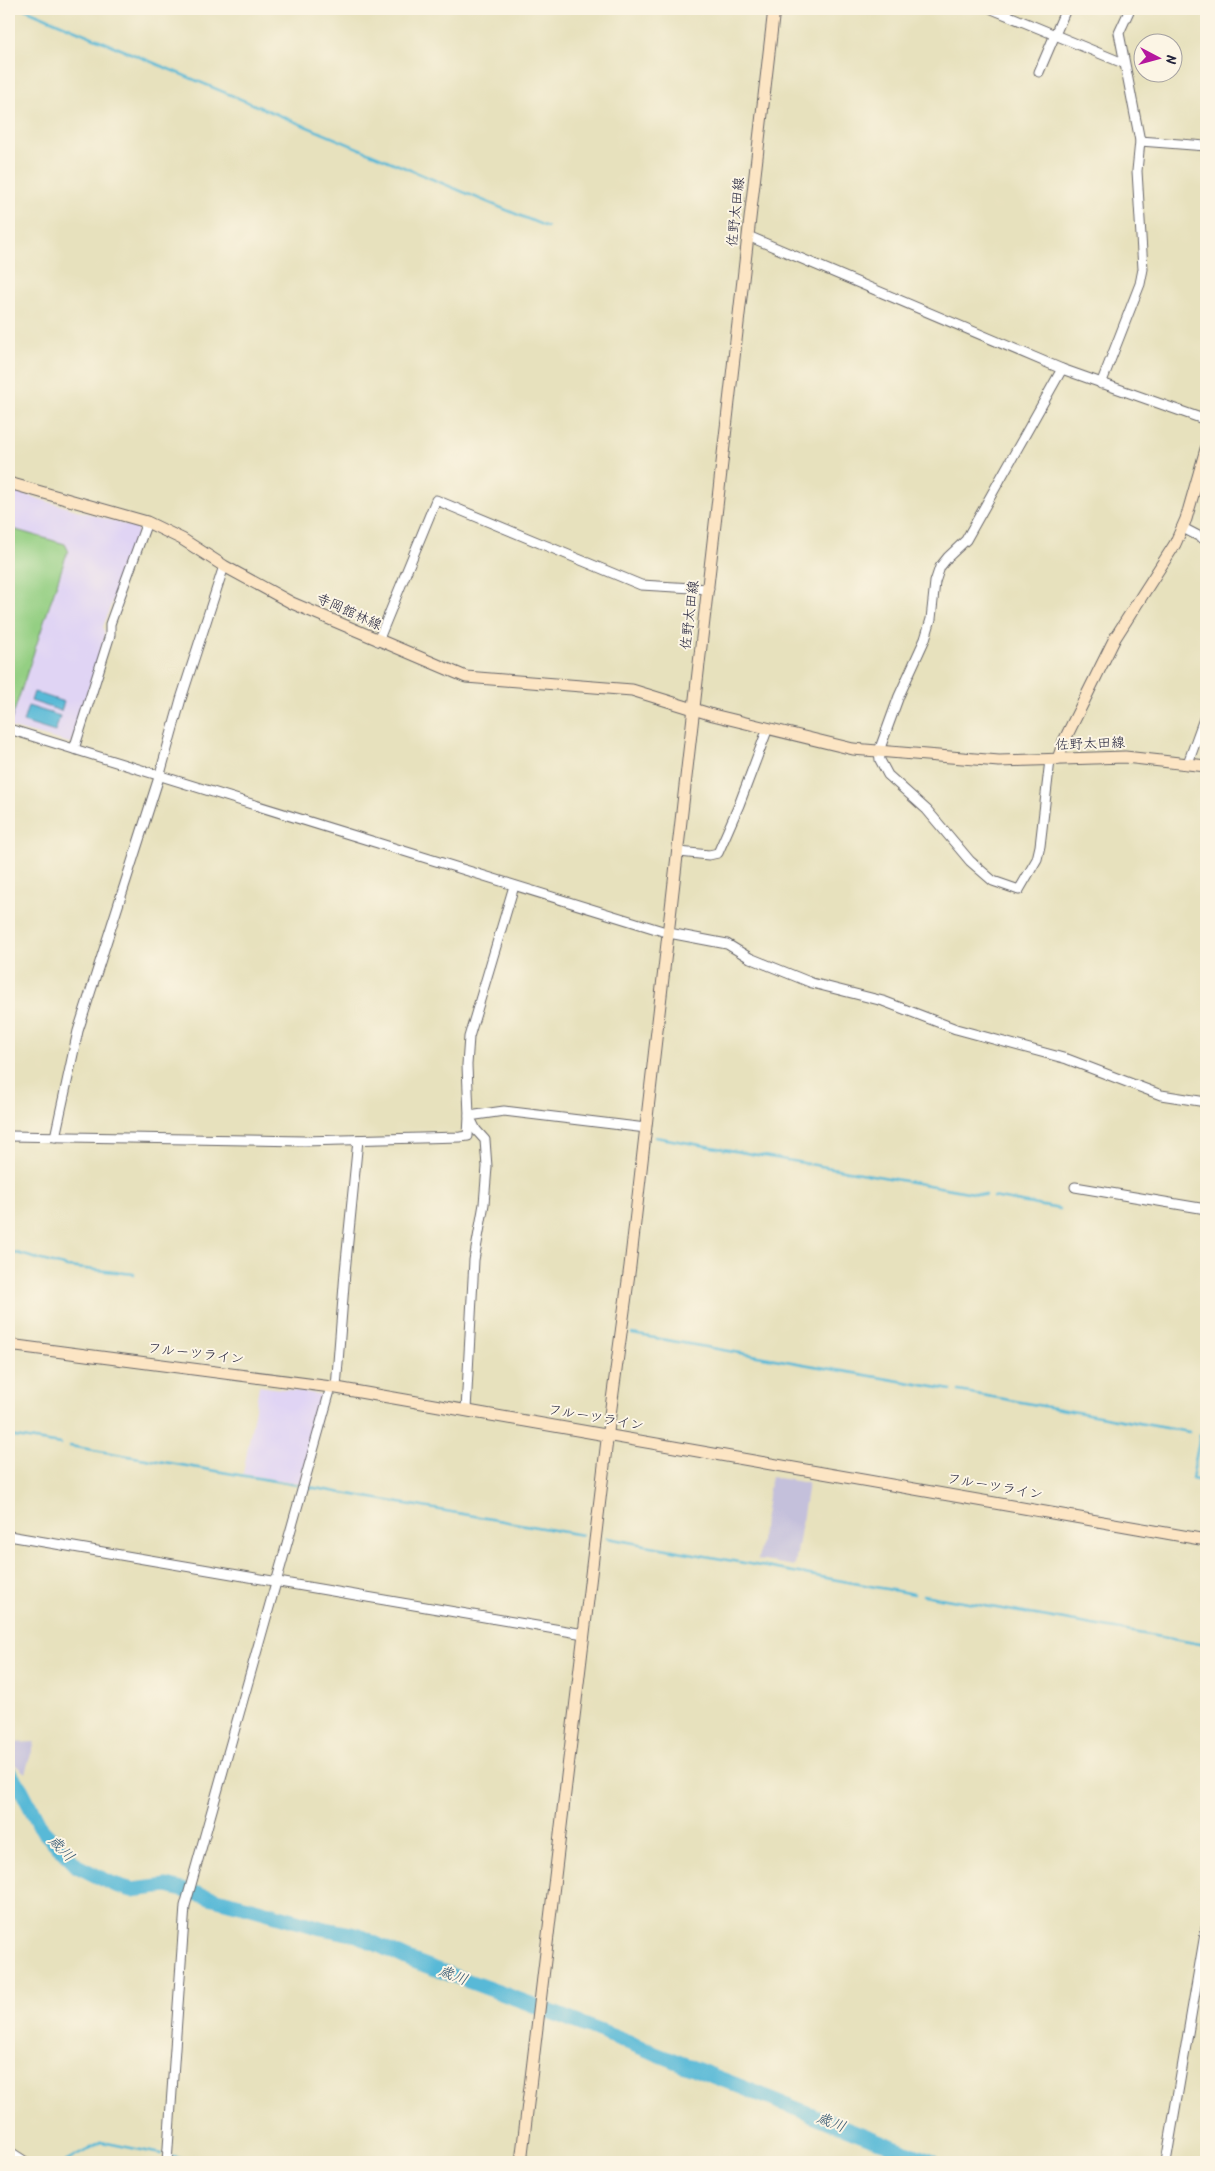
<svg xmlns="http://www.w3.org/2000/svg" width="1215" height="2171" viewBox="0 0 1215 2171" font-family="Kalam,'Klee One',sans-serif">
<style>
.built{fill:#e0d4f4}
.industrial{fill:#c4c0db}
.green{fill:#94cf83;stroke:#5b785f}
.water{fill:#59b9d7;stroke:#3e6e89}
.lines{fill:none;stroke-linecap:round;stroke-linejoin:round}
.stream{stroke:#59b9d7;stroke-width:2.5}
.river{stroke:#59b9d7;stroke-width:15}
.street-casing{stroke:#676568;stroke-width:11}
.secondary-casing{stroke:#676568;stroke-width:13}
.street{stroke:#fff;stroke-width:9}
.secondary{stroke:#fce5c4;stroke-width:11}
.labels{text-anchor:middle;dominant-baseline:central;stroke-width:4;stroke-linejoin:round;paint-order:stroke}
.street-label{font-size:14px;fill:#22223b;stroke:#fcf5e5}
.water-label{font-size:15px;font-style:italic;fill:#355772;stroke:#fcf5e5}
</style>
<rect width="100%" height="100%" fill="#fcf5e5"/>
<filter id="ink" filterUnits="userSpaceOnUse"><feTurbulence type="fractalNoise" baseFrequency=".02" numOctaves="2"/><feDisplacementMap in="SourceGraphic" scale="10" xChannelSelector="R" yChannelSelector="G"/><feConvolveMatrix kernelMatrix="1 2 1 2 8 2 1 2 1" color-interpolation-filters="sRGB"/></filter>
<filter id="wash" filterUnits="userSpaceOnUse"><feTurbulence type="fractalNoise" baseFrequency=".0096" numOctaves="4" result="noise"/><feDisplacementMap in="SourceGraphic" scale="20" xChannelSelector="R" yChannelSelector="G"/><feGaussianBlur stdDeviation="1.12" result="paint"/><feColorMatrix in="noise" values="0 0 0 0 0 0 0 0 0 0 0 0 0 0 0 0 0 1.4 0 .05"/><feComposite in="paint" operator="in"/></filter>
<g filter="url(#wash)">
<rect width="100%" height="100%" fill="#e7e1bd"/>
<!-- built -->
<g class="built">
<path d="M9,490L137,528L138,533L103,627L105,637L72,743H70L9,727Z"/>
<path d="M259,1386L326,1395L300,1483L243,1474Z"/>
</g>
<!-- industrial -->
<g class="industrial">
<path d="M771,1477L808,1483L795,1566L758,1560Z"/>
<path d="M35,1742L25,1773L9,1759V1743Z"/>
</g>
<!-- green -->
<path class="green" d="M9,528L65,544L68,550L11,721H9Z"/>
<!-- water -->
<g class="water">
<path d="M34,692L64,702L61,711L31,701Z"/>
<path d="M28,706L60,716L55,732L23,722Z"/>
</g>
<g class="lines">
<!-- stream -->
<g class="stream">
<path d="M25,9L547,227"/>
<path d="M655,1137L985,1195"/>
<path d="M993,1197L1060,1209"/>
<path d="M9,1251L67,1267L134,1274"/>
<path d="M632,1334L951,1390"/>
<path d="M959,1391L1189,1432"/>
<path d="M1200,1435L1192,1479L1206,1482"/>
<path d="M9,1436L61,1444"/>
<path d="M70,1446L298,1485"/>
<path d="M309,1487L582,1535"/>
<path d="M607,1538L914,1594"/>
<path d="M923,1595L1206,1645"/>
<path d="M173,2157L195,2162"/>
<path d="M65,2162L102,2142L161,2154"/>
</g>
<!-- river -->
<path class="river" d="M9,1772L21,1789L42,1830L77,1866L113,1884L132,1890L167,1886L248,1907L321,1928L357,1935L408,1959L528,2003L932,2162"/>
</g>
</g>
<g filter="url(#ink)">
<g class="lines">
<!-- street casing -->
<g class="street-casing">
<g id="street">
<path d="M992,9L1123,63"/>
<path d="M1039,72L1066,9"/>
<path d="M1140,141L1206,146"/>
<path d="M748,236L1062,369L1206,420"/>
<path d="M1101,384L1140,284L1143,269L1137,171L1140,141L1119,33L1130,9"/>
<path d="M1183,528L1206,540"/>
<path d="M378,641L436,500L641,585L709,589"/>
<path d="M9,729L669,933L727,944L750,958L812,983L883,1001L956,1029L1067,1059L1161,1095L1206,1102"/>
<path d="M74,749L110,635V624L147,522"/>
<path d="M1050,760L1040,846L1037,859L1019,890L993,881L970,861L927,810L888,775L880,760L879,751L899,696L925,639L931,619L935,582L940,567L948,557L966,540L1062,369"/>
<path d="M1188,763L1206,713"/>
<path d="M679,852L709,855L718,853L739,805L768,728"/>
<path d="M9,1136L304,1141L460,1137L468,1136L469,1116L504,1111L646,1128"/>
<path d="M55,1137L78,1031L160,774L181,699L224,566"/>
<path d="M1075,1187L1206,1209"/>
<path d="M336,1388L345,1272L358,1140"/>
<path d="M466,1410L474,1260L484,1204L487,1167L485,1140L476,1130L469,1116L467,1065L469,1037L514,886"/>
<path d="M9,1536L584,1634"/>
<path d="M9,2151L26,2162"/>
<path d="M167,2162L185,1906L331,1387"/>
<path d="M1166,2162L1206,1928"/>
</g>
</g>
<!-- secondary casing -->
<g class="secondary-casing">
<g id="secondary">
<path d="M9,483L147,522L182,539L224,566L292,603L466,677L632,690L713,715L853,749L999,761L1125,757L1206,766"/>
<path d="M1058,759L1064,741L1115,638L1175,544L1186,519L1206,449"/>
<path d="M9,1345L331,1387L1206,1540"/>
<path d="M521,2162L610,1415L630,1266L774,9"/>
</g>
</g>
<!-- street -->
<use href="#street" class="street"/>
<!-- secondary -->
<use href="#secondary" class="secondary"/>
</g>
</g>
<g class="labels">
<!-- street labels -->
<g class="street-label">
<text transform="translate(736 212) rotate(-84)">佐野太田線</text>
<text transform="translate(349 612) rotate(24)">寺岡館林線</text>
<text transform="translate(690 615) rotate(-83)">佐野太田線</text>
<text transform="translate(1090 744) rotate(-2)">佐野太田線</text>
<text transform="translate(196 1354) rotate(7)">フルーツライン</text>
<text transform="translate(596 1418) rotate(10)">フルーツライン</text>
<text transform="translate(995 1487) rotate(10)">フルーツライン</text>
</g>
<!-- water labels -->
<g class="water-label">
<text transform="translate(61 1849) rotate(46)">歳川</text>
<text transform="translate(453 1976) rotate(21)">歳川</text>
<text transform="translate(831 2123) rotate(21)">歳川</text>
</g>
</g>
<!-- margin -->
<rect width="1215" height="2171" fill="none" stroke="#fcf5e5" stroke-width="30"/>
<!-- north arrow -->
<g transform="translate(1158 58) rotate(96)"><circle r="24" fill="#fcf5e5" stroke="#a5a1a1"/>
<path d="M0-4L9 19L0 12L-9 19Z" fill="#b5179e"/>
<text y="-8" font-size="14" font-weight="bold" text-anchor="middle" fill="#22223b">N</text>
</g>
</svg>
